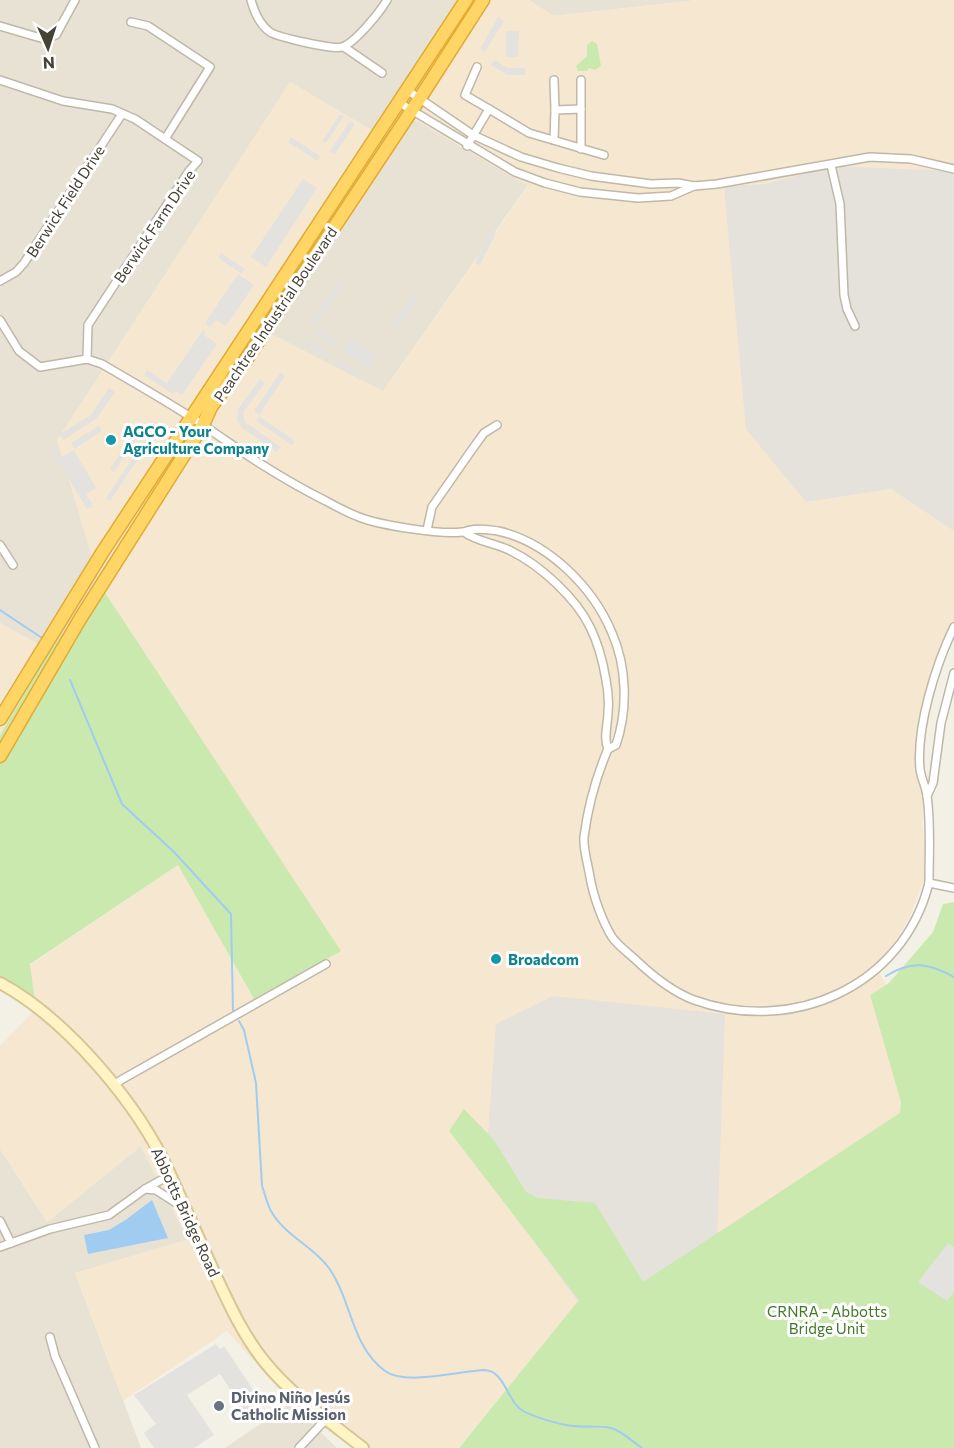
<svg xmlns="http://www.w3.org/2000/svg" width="954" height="1448" viewBox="0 0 954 1448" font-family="Commissioner,sans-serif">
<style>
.residential{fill:#e7e2d4}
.commercial{fill:#f6e8d0}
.industrial{fill:#e5e1db}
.green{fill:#cae9ae}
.parking{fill:#e4e2de}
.water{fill:#a0ccf2}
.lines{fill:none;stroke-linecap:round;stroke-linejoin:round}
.stream{stroke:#a0ccf2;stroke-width:2}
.street-casing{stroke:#bfb8a8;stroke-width:10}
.secondary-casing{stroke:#d5c795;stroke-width:14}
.highway-casing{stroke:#e1ab33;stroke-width:15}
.street{stroke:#fff;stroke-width:7}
.secondary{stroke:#fff4c4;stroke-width:10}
.highway{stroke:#ffd565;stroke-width:12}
.culture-dot{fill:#0f9aa8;stroke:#fff;stroke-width:2}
.worship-dot{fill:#6b7280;stroke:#fff;stroke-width:2}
.labels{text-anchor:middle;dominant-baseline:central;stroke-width:6;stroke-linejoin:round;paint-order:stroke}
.street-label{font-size:15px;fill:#464135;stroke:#fff}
.culture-label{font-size:15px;font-weight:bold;fill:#0d838f;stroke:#fff;text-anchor:start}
.park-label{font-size:15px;fill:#417927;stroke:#fff}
.worship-label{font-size:15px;font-weight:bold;fill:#5b616d;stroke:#fff;text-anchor:start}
</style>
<rect width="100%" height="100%" fill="#f3f0e6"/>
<!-- residential -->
<g class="residential">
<path d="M0,0H467L409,104L400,117L419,122L528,185L383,391L257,327L355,121L290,82L100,585L50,651L0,623Z"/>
<path d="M529,0H697L553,16Z"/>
<path d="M141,1146L188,1240L75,1273L141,1448H0V1149L47,1222Z"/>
<path d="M291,1403L337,1448H225Z"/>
</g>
<!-- commercial -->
<g class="commercial">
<path d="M467,0H529L554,16L697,0H954V171L835,166L764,184L724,186L806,502L891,489L954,531V636L933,685L926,726L922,824L928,876L921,887L909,919L877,970L951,1085L717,1243L485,1174L579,1301L458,1448H359L291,1403L227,1331L123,1401L75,1273L188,1239L141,1146L47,1222L0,1149V1046L36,1009L30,965L178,865L254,999L100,585L57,440L290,82L382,136L257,327L383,391L528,186L419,122L399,117L409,104Z"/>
<path d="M0,623L50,651L0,735Z"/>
</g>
<!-- industrial -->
<g class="industrial">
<path d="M835,166L954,171V531L891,489L806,502L746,429L724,186L764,184Z"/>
<path d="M553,996L725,1014L717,1243L592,1321L485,1174L496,1024Z"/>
</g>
<!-- green -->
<g class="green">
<path d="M592,41L597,44L601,66L595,70L589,68L587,71H578L576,66L587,56V45Z"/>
<path d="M100,585L341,951L254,999L178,865L30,964L36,1009L0,981V735L50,651Z"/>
<path d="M954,902V1448H459L579,1300L449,1131L464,1109L494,1140L526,1192L537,1198L595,1203L643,1282L900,1113L901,1102L870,995L889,983L933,932L943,904Z"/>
</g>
<!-- parking -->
<g class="parking">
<path d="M498,17L504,21L485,52L480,49Z"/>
<path d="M506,31H519L518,57H506Z"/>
<path d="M494,60L508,68H525V75H507L491,65Z"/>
<path d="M340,114L344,116L326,143L322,141Z"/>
<path d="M350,121L355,124L335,154L330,151Z"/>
<path d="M291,137L320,156L317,161L288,142Z"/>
<path d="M303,179L317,188L266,267L251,257Z"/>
<path d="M490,230L496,233L480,265L475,263Z"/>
<path d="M221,253L245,269L242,274L218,258Z"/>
<path d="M238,274L254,285L226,326L216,320L210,327L205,323Z"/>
<path d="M338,282L343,286L316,325L311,322Z"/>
<path d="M414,293L419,296L399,327L393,323Z"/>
<path d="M316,328L339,342L336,347L313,333Z"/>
<path d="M203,330L205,332L204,335L217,344L182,395L176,391L173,394L144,375L147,370L167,383Z"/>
<path d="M308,339L331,355L328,359L305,344Z"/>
<path d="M351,339L376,356L369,368L343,351Z"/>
<path d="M337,359L362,375L359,380L334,363Z"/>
<path d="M280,373L285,376L259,415L254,411Z"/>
<path d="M260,379L265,383L243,413L244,419L246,423L281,447L277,452L242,428L237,420L238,409Z"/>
<path d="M109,388L115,392L96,419L63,440L60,434L91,415Z"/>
<path d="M259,416L295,441L292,445L256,421Z"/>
<path d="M155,424L159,427L110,501L106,498Z"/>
<path d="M99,426L102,431L74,449L71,443Z"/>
<path d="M138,426L143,429L114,472L110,469Z"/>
<path d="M56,446L62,457L74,450L96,488L86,494L93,506L87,509L51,449Z"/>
<path d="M948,1243L954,1247V1292L947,1301L918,1282Z"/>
<path d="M216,1344L220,1349L224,1346L262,1403L246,1413L220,1374L187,1395L214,1435L194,1448H154L144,1433L156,1424L134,1395Z"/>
</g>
<!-- water -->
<path class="water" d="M152,1200L168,1238L88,1254L84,1235L109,1230L127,1219Z"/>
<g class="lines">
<!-- stream -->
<g class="stream">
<path d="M0,610L42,638"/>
<path d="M70,680L122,804L174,852L231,914L233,1011"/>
<path d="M886,976C911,960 929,963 954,977"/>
<path d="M239,1021L244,1030L256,1083L262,1186C265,1194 267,1204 271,1211C285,1236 313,1246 329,1268C352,1301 351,1346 385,1371C405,1386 460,1371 484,1370C505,1370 507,1402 523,1411C532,1416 555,1423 566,1425C581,1428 597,1425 611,1428C622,1431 633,1442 642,1448"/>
</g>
<!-- street casing -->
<g class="street-casing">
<g id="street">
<path d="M251,0C254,11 260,25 270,32C277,37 334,50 342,47C355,43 380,12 387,0"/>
<path d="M131,22L148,26L210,67L165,139"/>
<path d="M0,26L44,39L56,35L75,0"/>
<path d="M344,47L382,73"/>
<path d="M0,80L63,101L112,109L135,119L198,161L189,171L88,325L87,359"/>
<path d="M554,80L555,110"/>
<path d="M581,80V149"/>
<path d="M407,90L473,135L521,157L558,168L591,176L651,184L678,183L694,186L717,184L870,157L911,159L954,169"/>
<path d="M398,102L515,172L545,183L580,192L638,198L671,196L694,186"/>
<path d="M489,109L529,133L604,155"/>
<path d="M554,140L555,110L581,109"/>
<path d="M467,146L489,109L465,95L477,67"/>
<path d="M831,165L840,204L844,295L847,309L855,326"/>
<path d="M0,281L16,272L24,263L122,114"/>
<path d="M0,320L19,351L40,367L87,359L102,364C136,384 170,403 203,425C245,454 280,478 326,501C337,507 348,513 359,517C379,525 441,535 462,532C469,532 463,531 471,530C478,528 490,530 498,531C548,542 593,587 612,633C627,667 628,710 616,745L608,749"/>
<path d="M427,530L432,507L471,451L484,433L497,425"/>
<path d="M464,532C477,542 496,543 511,551C540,565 576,598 590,627C598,643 603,662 606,680C608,690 609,702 608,712C608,724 603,738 608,749C596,777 588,806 584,837C583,849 588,864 590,877C593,895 602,921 612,937C618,946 630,954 638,962C654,977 673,992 694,1000C792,1035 903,987 929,883C929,854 931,824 927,796C926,787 921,778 920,769C916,727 936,664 954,627"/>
<path d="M0,545L13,565"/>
<path d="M927,796L933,783L941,723L954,673"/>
<path d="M929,883L954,888"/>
<path d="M114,1085L121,1080L326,964"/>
<path d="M145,1189L156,1190L184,1208"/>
<path d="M0,1221L11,1243"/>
<path d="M0,1247L50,1229L109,1215L145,1189L170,1175"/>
<path d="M50,1337L55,1356L95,1448"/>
<path d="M299,1448L326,1419"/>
</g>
</g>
<!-- secondary casing -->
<g class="secondary-casing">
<path id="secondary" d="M0,983C67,1019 139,1105 170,1174C185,1208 200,1241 215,1274C229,1304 243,1335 264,1361C291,1395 329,1421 363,1448"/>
</g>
<!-- highway casing -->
<g class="highway-casing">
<g id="highway">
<path d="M0,719L102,553L466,0"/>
<path d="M0,756L80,619L203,425L211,407L246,360L420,98L483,0"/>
</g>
</g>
<!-- street -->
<use href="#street" class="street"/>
<!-- secondary -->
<use href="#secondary" class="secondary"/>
<!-- highway -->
<use href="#highway" class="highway"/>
</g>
<!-- markers -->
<g class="culture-dot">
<circle cx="111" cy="440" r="6"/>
<circle cx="496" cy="959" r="6"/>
</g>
<circle class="worship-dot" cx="219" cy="1406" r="6"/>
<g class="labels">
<!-- street labels -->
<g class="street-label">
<text transform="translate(65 201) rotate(-57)">Berwick Field Drive</text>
<text transform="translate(154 226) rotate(-56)">Berwick Farm Drive</text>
<text transform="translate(275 314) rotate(-56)">Peachtree Industrial Boulevard</text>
<text transform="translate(186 1212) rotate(65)">Abbotts Bridge Road</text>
</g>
<!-- culture labels -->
<g class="culture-label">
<text x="123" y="431">AGCO - Your<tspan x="123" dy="17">Agriculture Company</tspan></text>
<text x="508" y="959">Broadcom</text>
</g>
<!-- park labels -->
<g class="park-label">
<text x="827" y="1311">CRNRA - Abbotts<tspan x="827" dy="17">Bridge Unit</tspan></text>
</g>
<!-- worship labels -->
<g class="worship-label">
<text x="231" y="1397">Divino Niño Jesús<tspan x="231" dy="17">Catholic Mission</tspan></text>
</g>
</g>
<!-- north arrow -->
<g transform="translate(48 48) rotate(177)" stroke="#ffffff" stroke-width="4.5" paint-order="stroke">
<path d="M0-4.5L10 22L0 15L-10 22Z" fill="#464135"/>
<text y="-9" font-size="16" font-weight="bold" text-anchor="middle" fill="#464135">N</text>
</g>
</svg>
